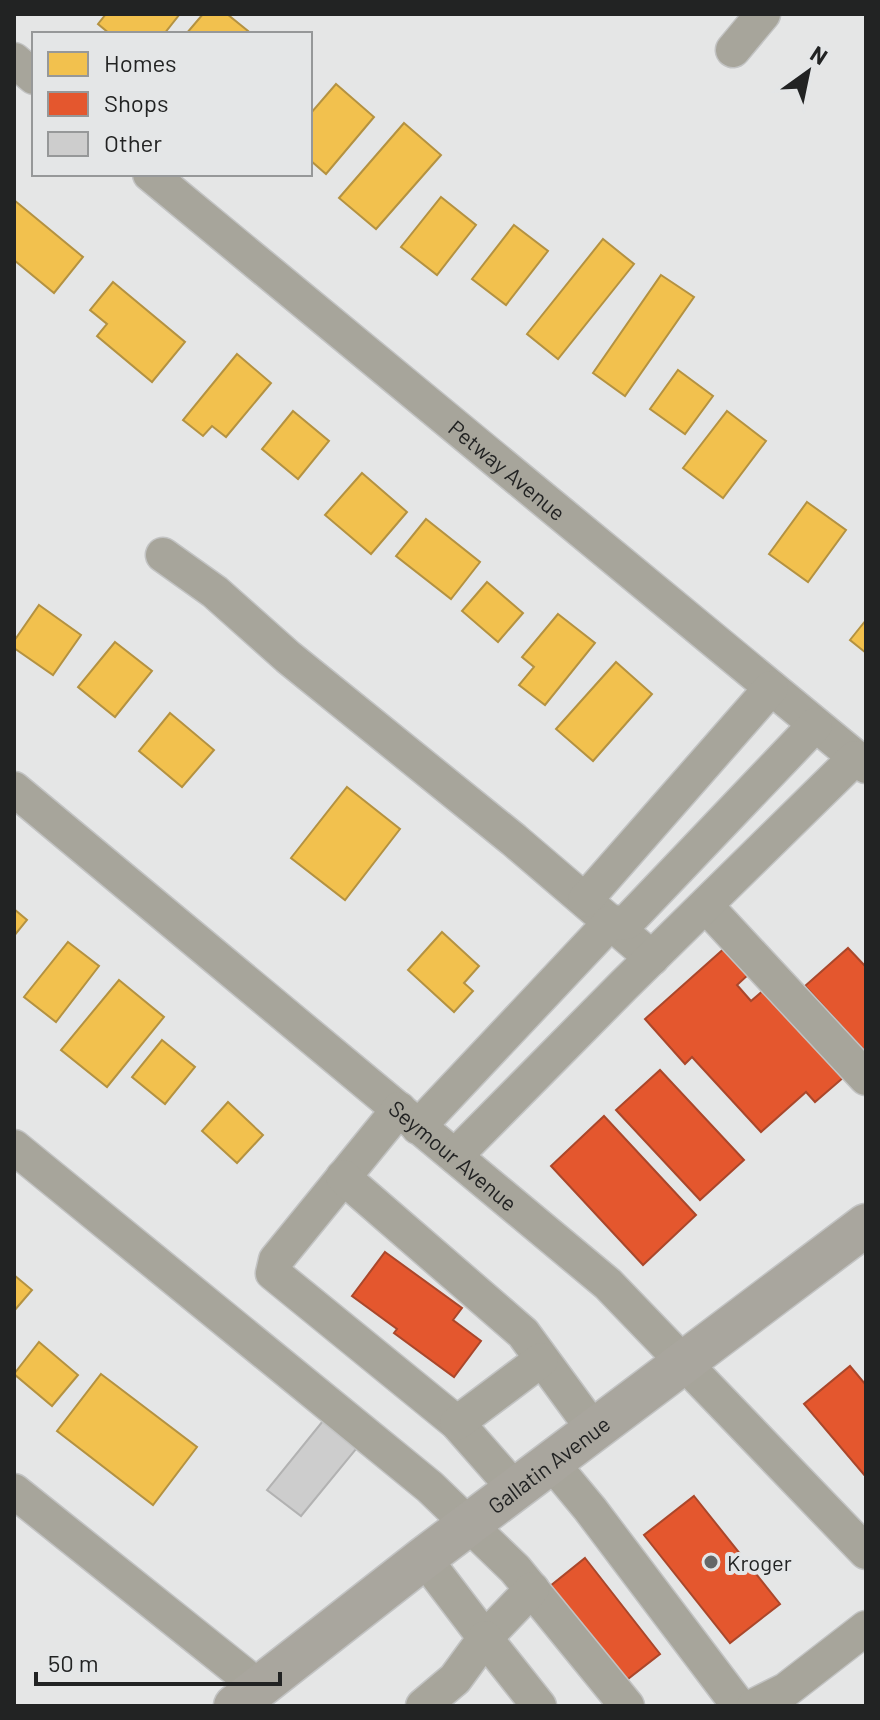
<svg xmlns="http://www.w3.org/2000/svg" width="880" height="1720" viewBox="0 0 880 1720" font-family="Barlow,sans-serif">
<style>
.homes{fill:#f2c14e;stroke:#b49241;stroke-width:2}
.shops{fill:#e4572e;stroke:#aa472b;stroke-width:2}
.building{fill:#cdcdcd;stroke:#b2b2b2;stroke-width:2}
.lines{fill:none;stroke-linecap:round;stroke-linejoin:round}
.minor-casing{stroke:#c2c3c3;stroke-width:37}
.major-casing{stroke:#c2c3c3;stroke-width:45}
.minor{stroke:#a7a59b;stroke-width:34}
.major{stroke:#a9a69e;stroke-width:42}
.poi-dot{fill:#666767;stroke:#e4e6e7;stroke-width:3}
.labels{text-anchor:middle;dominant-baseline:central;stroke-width:8;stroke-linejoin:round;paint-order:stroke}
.street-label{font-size:22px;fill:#222323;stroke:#e4e6e7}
.poi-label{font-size:22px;fill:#222323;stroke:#e4e6e7;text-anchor:start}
</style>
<rect width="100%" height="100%" fill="#e5e6e6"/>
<!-- homes -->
<g class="homes">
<path d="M106,14H178L179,15L164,34H110L98,24Z"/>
<path d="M203,14H227L248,31L246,34H186Z"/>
<path d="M336,84L374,117L326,174L310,160V114Z"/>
<path d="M404,123L441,155L376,229L339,198Z"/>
<path d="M441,197L476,225L437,275L401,247Z"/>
<path d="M14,200L83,257L54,293L14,260Z"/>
<path d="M514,225L548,251L506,305L472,279Z"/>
<path d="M603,239L634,264L558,359L527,334Z"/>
<path d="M661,275L694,297L625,396L593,373Z"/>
<path d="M113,282L185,342L152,382L97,336L107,324L90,310Z"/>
<path d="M237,354L271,383L226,437L212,426L203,436L183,420Z"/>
<path d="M678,370L713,396L685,434L650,409Z"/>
<path d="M293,411L329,441L298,479L262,449Z"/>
<path d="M727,411L766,441L723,498L683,468Z"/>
<path d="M362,473L407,512L371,554L325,515Z"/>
<path d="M807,502L846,530L808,582L769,554Z"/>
<path d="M426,519L480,562L451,599L396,556Z"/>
<path d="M487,582L523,613L498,642L462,611Z"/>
<path d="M39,605L81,635L53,675L14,648V641Z"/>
<path d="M558,614L595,643L545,705L519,685L534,667L522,657Z"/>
<path d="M866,620V653L850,640Z"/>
<path d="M115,642L152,671L115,717L78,687Z"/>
<path d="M616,662L652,694L593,761L556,729Z"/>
<path d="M170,713L214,750L182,787L139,751Z"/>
<path d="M347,787L400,829L345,900L291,858Z"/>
<path d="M14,909L27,920L14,936Z"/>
<path d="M442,932L479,966L464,983L473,991L454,1012L408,970Z"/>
<path d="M68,942L99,966L56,1022L24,997Z"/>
<path d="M119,980L164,1017L107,1087L61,1050Z"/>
<path d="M162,1040L195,1067L165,1104L132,1077Z"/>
<path d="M228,1102L263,1135L237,1163L202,1131Z"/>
<path d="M14,1275L32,1290L14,1311Z"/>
<path d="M39,1342L78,1375L52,1406L14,1374Z"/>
<path d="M101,1374L197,1447L153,1505L57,1431Z"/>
</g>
<!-- shops -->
<g class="shops">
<path d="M727,946L750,973L737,985L751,1001L765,989L844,1077L815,1102L806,1092L761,1132L692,1057L685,1064L645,1019Z"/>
<path d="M848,948L866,967V1053L805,986Z"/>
<path d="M660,1070L744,1160L700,1200L616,1110Z"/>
<path d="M604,1116L696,1215L643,1265L551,1166Z"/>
<path d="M385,1252L462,1308L453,1320L481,1341L454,1377L394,1333L397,1329L352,1296Z"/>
<path d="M850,1366L866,1385V1477L804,1404Z"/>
<path d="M694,1496L780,1604L730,1643L644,1535Z"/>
<path d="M585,1558L660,1654L624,1682L549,1587Z"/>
</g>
<!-- building -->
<path class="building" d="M327,1416L361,1443L301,1516L267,1490Z"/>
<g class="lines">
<!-- minor casing -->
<g class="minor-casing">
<g id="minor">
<path d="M733,50L763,14"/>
<path d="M14,60L34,77"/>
<path id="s1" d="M150,174L866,766"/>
<path d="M163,555L215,592L288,657L514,840L652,958"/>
<path id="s2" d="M14,789L608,1284L866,1552"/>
<path d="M585,900L771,688"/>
<path d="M706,906L866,1078"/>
<path d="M399,1109L276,1260L273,1273L457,1423L515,1489"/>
<path d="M418,1127L610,923L627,922L815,725"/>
<path d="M14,1147L430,1487L515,1569L627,1706"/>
<path d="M455,1156L624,985L855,758"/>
<path d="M343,1177L523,1333L594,1430"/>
<path d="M457,1423L541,1360"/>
<path d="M551,1462L590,1509L739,1706"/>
<path d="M14,1491L259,1687"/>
<path d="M424,1558L485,1638L532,1589"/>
<path d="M423,1706L455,1679L485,1638L539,1706"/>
<path d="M754,1706L786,1690L866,1628"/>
</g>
</g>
<!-- major casing -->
<g class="major-casing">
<g id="major">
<path id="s3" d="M235,1706L424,1558L866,1225"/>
</g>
</g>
<!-- minor -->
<use href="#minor" class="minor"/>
<!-- major -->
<use href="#major" class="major"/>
</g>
<!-- markers -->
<circle class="poi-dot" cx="711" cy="1562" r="8"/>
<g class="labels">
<!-- street labels -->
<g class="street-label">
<text stroke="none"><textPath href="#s1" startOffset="464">Petway Avenue</textPath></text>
<text stroke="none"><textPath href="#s2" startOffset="572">Seymour Avenue</textPath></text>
<text stroke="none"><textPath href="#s3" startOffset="396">Gallatin Avenue</textPath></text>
</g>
<!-- poi labels -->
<g class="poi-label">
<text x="727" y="1562">Kroger</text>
</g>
</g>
<!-- border -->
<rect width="880" height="1720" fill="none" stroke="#222323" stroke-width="32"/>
<!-- legend -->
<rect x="32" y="32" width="280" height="144" fill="#e4e6e7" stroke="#969899" stroke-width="2"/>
<rect x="48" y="52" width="40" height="24" fill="#f2c14e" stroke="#969899" stroke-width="2"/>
<text x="104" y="72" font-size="24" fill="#222323">Homes</text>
<rect x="48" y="92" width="40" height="24" fill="#e4572e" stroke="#969899" stroke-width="2"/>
<text x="104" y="112" font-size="24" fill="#222323">Shops</text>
<rect x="48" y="132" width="40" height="24" fill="#cdcdcd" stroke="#969899" stroke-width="2"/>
<text x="104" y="152" font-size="24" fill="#222323">Other</text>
<!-- north arrow -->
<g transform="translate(808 72) rotate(33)" stroke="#e4e6e7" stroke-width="6" paint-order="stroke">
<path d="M0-6L14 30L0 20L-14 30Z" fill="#222323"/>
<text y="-12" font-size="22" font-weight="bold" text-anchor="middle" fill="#222323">N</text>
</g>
<!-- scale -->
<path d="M36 1672v12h244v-12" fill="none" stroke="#222323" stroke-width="4"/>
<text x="48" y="1672" font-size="24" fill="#222323" stroke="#e4e6e7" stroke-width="6" paint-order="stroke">50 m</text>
</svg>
